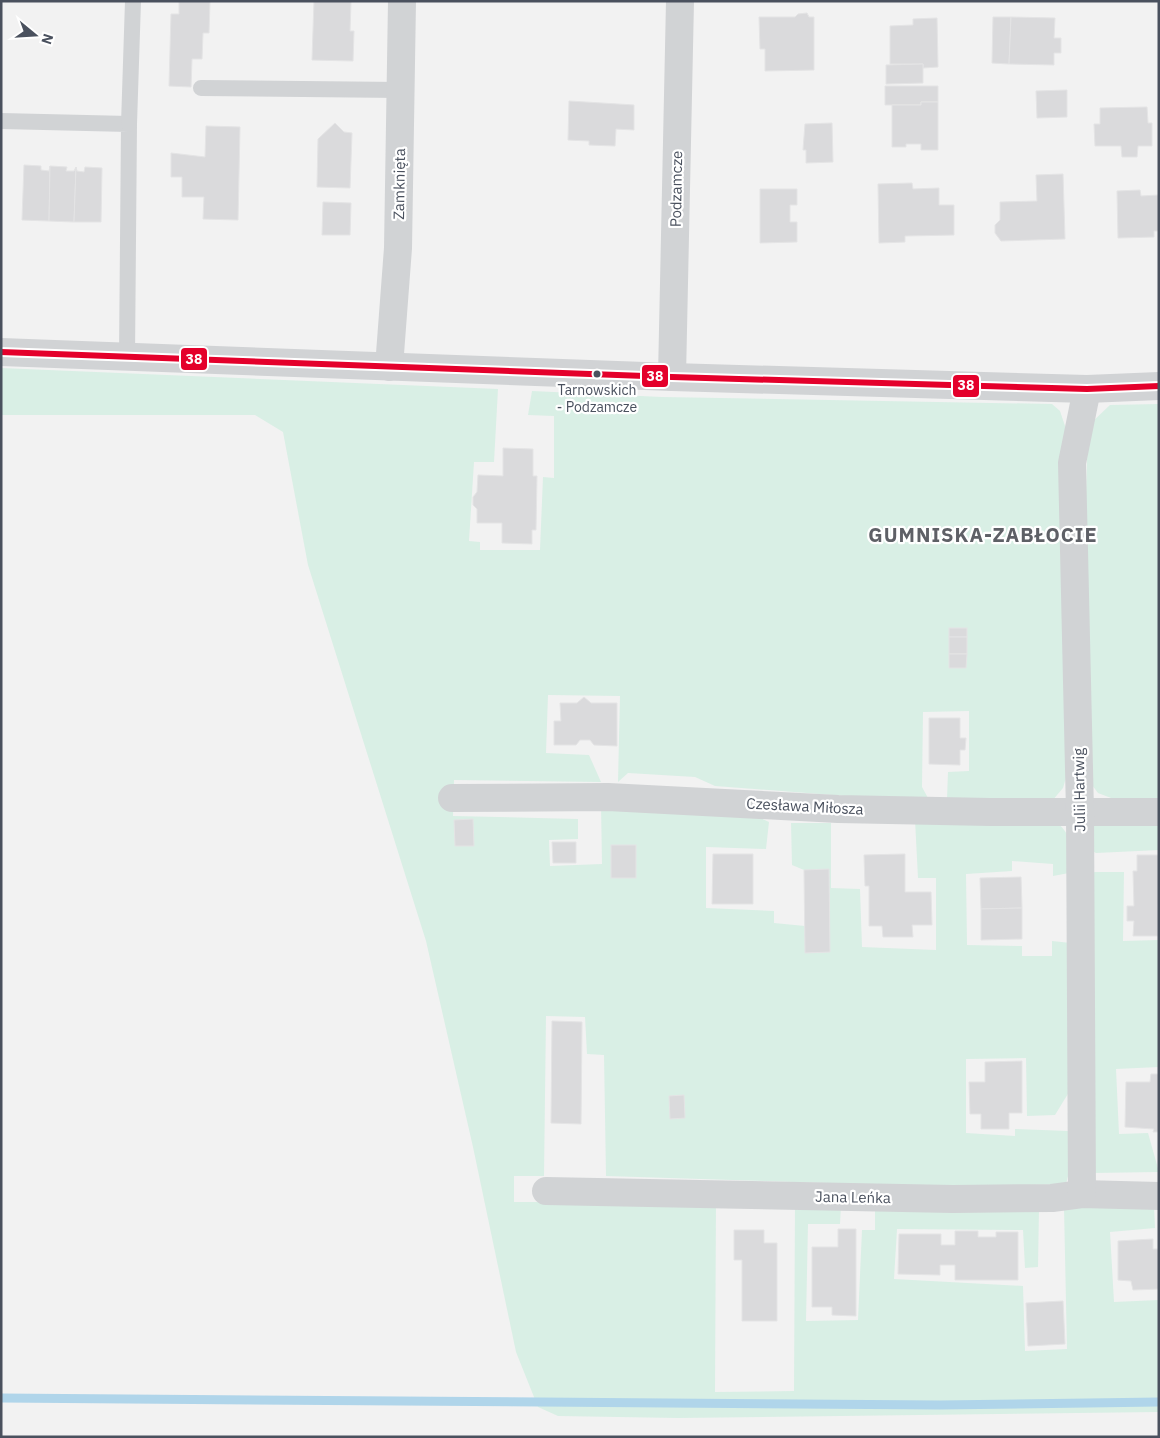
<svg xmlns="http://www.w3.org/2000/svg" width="1160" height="1438" viewBox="0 0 1160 1438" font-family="'IBM Plex Sans',sans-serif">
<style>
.green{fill:#d9efe5}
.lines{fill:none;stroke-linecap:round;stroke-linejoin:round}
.stream{stroke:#b0d5ea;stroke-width:9}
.building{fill:#dadadc;stroke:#e4e4e5}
.service{stroke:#d1d3d5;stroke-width:16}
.minor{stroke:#d1d3d5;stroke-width:28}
.bus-1-casing{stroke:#fff;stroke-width:10}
.bus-1{stroke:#e4002b;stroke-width:6}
.bus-dot{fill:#4a515e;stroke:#fff;stroke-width:2}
.labels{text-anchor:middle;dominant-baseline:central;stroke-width:4.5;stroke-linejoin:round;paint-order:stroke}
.bus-label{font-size:14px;fill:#4a515e;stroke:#fff}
.street-label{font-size:15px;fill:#4a515e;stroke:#fff}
.district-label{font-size:20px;font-weight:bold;letter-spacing:1px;fill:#5e6066;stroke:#fff}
.line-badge{stroke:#fff;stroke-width:2}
.badge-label{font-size:14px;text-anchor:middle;font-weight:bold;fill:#fff}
</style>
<rect width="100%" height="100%" fill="#f2f2f2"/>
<!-- green -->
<g class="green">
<path d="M1,368L498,389L494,462H474L469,541L480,542V550H540L543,477L554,478V416L528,415L532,391L662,397L1052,404L1060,411L1065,426L1069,767L1063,788L1052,801C1016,803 982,798 947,799L948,772L969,771V711L923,712L922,787L928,798L884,799L715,786L695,777L628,773L618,782L620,696L548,695L546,753L589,755L601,782L454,780L453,816L578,819V839L549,840L550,866L602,864L601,805L756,816L769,822L766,849L706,847V908L774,911V923L805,926L806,953L830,952L829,870H804L792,865L791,823H831V888L860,889L862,947L936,950V878H918L915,820H1054C1075,837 1071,848 1069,873L1053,876V864L1012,861V871L966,874L967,945L1022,946V956H1052V941L1071,943L1074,1084L1055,1115L1027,1116L1026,1058L966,1059V1133L1015,1136V1129L1068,1131L1069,1172L1066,1184L954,1187L606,1176L604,1055L587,1054L585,1017L546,1016L544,1176H514V1202H716L715,1392L794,1391L795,1205H841L840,1224H808L806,1321L858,1320L862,1230H875V1205L1039,1208L1038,1267L1025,1268L1023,1230L897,1229L894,1279L1023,1286L1025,1351L1067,1349L1064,1208L1154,1206L1155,1228L1110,1232L1114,1302L1159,1300V1412L678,1418L558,1416L538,1407L516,1352L473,1147L426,941L308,565L283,432L255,415H1Z"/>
<path d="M1159,404V800L1119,801L1098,793L1086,777L1083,599L1088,426L1110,405Z"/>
<path d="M1159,822V850L1096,853L1089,849V825Z"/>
<path d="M1095,872H1124L1123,941L1159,940V1067L1116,1069L1119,1134L1148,1133L1159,1172L1092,1173L1086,875Z"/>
</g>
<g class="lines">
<!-- stream -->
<path class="stream" d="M1,1398L940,1405L1159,1402"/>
</g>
<!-- building -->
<g class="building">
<path d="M179,1H210L209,33H203L202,59H192L191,87L169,86L171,14H179Z"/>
<path d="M314,1H351L350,31H354L353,61L312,60Z"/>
<path d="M807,13L809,17H814V70L765,71V49H760L759,17H795L798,14Z"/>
<path d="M993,17H1011L1009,64L992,63Z"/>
<path d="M1011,17L1055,18L1054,38H1061V53H1054V65L1009,64Z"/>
<path d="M937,18L938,67L923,68V64H890V26L913,25V19Z"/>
<path d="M923,64V83L886,84V65Z"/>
<path d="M885,86H938V102H921V105H885Z"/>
<path d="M1067,90V117L1037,118L1036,91Z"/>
<path d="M569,101L634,105V130L616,129L615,146L589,145V141L568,140Z"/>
<path d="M921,102H938V150H921V144H906V147H892V105H921Z"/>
<path d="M1147,107L1148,123H1152V146H1138L1137,157H1122L1121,146H1095L1094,124H1100V108Z"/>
<path d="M335,123L344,132L352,133L350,188L317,187L318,139Z"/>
<path d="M832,123L833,162L806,163V150H803L805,124Z"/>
<path d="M206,126L240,127L238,220L203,219L204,197H182V177H171V153L205,157Z"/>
<path d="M24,165L41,166V170L49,171L50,166L49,221L22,220Z"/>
<path d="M50,166L67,167L66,171H74L76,167L74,222L49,221Z"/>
<path d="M76,167L77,171L84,172L85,167L102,168L101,222H74Z"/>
<path d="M1063,174L1065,239L1001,241L995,233V225L1000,220V202L1037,201L1036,175Z"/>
<path d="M912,183L913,189L939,188V205H954V235L905,236V242L879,243L878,184Z"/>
<path d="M760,189H797V205H790V222H797V242L760,243Z"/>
<path d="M1140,190L1141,196L1159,195V231H1154V237L1118,238L1117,191Z"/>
<path d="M323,202L351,203L350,235H322Z"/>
<path d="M503,448L533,449V476H537L536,530H532V544L502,543V523H477V509L473,505V497L477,492L478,475L503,476Z"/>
<rect x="949" y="628" width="18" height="9"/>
<rect x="949" y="637" width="18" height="17"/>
<path d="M949,654H967L966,668H949Z"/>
<path d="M584,697L591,703H617V746L594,745L590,740H580L576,745H554V721H561L560,703H577Z"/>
<path d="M929,718H960V738H966L965,750H960V765L929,764Z"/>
<path d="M473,819L474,846H455L454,820Z"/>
<path d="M552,842H576V863H553Z"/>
<rect x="611" y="845" width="25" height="33"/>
<path d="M713,854H753V904H712Z"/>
<path d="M905,854V892H931L932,925H912L913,937H883L882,926H869V886H865L864,855Z"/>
<path d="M1137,855H1159L1158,936H1133L1134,921H1127V906H1134L1133,871H1137Z"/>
<path d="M829,869L830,952L805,953L804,870Z"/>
<path d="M1021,877L1022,908L981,909L980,878Z"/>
<path d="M1022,908V939L981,940V909Z"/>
<path d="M552,1021L582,1022L581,1124L551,1123Z"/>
<path d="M1022,1061V1113H1009V1129H981V1114H970L969,1082H985V1062Z"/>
<path d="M1151,1074H1159V1132H1153L1154,1129L1125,1127L1126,1082H1150Z"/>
<path d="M684,1095L685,1118L670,1119L669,1096Z"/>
<path d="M838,1229H856V1316L832,1315V1307H812V1247H838Z"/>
<path d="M734,1230H764V1243H777V1321H742V1260H734Z"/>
<path d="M955,1231H978V1237H996V1232H1018V1280H955V1265H940V1275L898,1274L899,1234H941V1245H955Z"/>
<path d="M1153,1239V1249H1159V1289L1133,1290L1131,1281L1118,1280V1241Z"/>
<path d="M1063,1301L1065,1344L1028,1346L1026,1303Z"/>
</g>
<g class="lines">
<!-- service -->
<g class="service">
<path d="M201,88L401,90"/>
<path d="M1,121L129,124L127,357"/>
<path d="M129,124L133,1"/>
</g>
<!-- minor -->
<g class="minor">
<path d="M1,352L672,377L1087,389L1159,386"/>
<path d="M389,367L398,248L402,1"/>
<path d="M672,377L680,1"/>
<path d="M452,798L608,797L838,809L990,812H1159"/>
<path d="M546,1191L953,1199L1052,1198L1082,1194L1159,1196"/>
<path d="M1082,1194L1080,812L1072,463L1087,389"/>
</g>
<!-- bus-1 casing -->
<g class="bus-1-casing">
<path id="bus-1" d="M1,352L672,377L1087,389L1159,386"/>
</g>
<!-- bus-1 -->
<use href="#bus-1" class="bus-1"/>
</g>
<!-- markers -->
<circle class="bus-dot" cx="597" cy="374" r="4.5"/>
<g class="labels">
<!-- bus labels -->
<g class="bus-label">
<text x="597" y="390">Tarnowskich<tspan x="597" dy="17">- Podzamcze</tspan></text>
</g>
<!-- street labels -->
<g class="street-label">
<text transform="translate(399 184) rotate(-89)">Zamknięta</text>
<text transform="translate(676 189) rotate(-89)">Podzamcze</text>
<text transform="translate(1079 790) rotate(-91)">Julii Hartwig</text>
<text transform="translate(805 806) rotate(3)">Czesława Miłosza</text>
<text transform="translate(853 1197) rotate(1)">Jana Leńka</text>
</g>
<!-- district labels -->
<g class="district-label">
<text x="983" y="534">GUMNISKA-ZABŁOCIE</text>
</g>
</g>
<g class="line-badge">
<rect x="180" y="347" width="28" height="24" rx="5" fill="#e4002b"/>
<rect x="641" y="364" width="28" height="24" rx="5" fill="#e4002b"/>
<rect x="952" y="374" width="28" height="24" rx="5" fill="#e4002b"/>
</g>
<g class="badge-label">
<text x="194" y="364">38</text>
<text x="655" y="381">38</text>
<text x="966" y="390">38</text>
</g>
<!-- border -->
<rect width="1160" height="1438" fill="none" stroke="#4a515e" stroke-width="5"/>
<!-- north arrow -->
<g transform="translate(35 35) rotate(108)" stroke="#ffffff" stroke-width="4" paint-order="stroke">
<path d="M0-4L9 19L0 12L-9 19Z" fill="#4a515e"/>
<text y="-8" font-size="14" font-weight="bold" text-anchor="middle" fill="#4a515e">N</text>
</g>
</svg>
